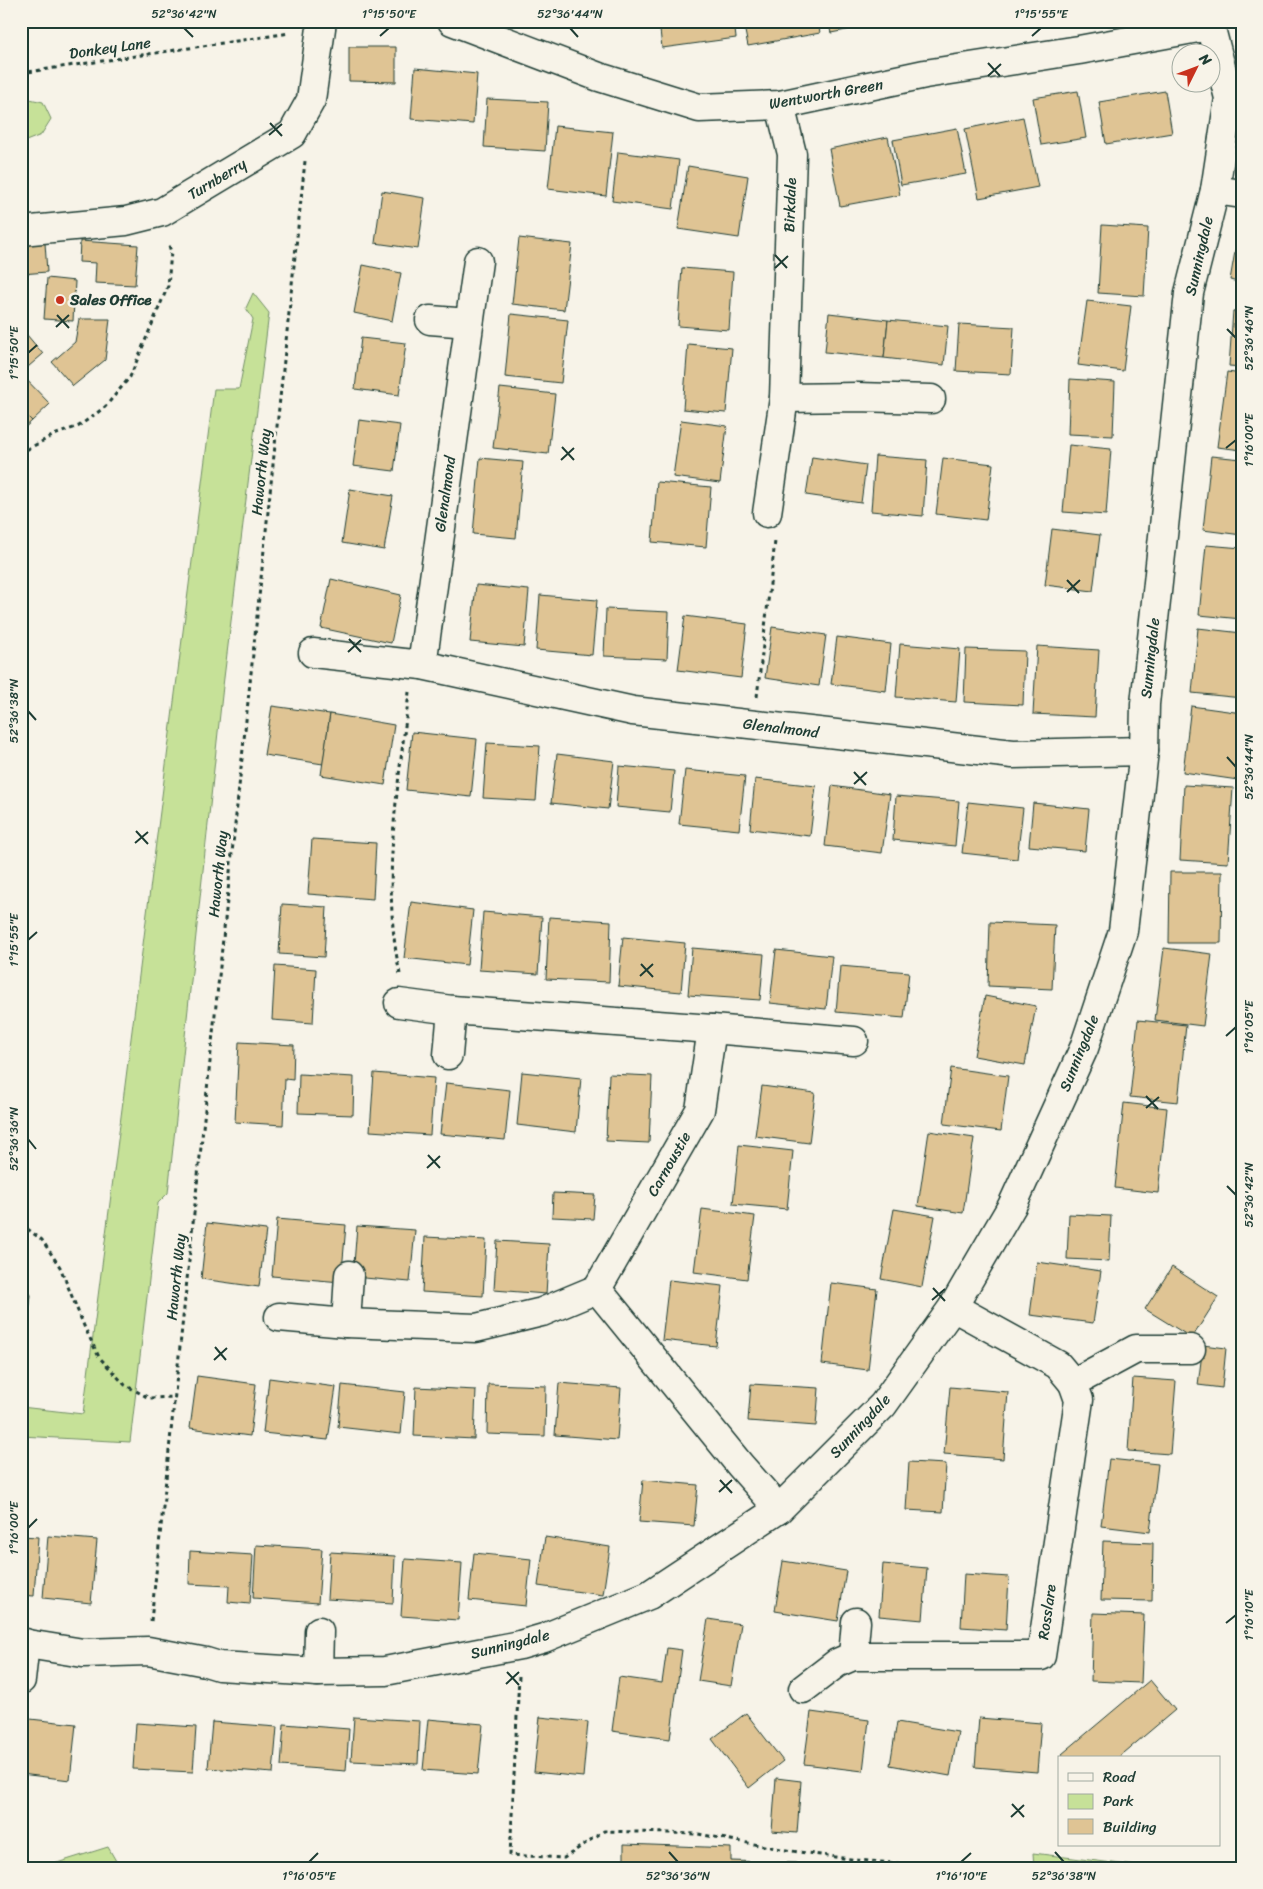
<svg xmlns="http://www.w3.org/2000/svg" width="1263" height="1889" viewBox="0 0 1263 1889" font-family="Sriracha,sans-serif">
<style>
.green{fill:#c6e198;stroke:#728f66}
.building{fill:#dfc494;stroke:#1f3d34}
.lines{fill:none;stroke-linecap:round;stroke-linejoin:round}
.minor-casing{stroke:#1f3d34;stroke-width:31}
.path{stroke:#1f3d34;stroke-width:3;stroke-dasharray:4 4;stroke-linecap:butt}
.minor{stroke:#f7f3e8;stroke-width:28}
.ticks{fill:none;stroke:#1f3d34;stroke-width:2}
.poi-dot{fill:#c8321e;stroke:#f7f3e8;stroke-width:2}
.labels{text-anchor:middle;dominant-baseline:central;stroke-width:5;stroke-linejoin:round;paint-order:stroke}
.street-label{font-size:15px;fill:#1f3d34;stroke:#f7f3e8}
.poi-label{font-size:15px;font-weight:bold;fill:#1f3d34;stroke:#f7f3e8;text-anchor:start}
.neatline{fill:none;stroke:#1f3d34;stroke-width:2}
.ticks-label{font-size:12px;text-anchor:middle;fill:#1f3d34}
</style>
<rect width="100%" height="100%" fill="#f7f3e8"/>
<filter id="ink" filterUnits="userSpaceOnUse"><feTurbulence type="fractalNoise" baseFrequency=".02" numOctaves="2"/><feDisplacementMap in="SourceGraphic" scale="10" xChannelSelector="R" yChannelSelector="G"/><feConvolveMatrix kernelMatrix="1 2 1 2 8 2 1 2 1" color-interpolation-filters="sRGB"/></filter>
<g filter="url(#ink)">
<!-- green -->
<g class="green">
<path d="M21,97L43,102L51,119L41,135L21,143Z"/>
<path d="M253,293L269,313L223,686L168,1193L158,1203L130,1442L21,1436V1407L83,1414L214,389H239L253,319L246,308Z"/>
<path d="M108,1847L120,1868H41Z"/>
<path d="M1033,1853L1153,1868H1034Z"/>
</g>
<!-- building -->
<g class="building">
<path d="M620,21H646L645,27Z"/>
<path d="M659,21H734L736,38L662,48Z"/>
<path d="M743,21H818L820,33L748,46Z"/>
<path d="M828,21H892L831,33Z"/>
<path d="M349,47H396V82L349,81Z"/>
<path d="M415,68L477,74L473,124L411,119Z"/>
<path d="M1078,91L1086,138L1041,145L1033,98Z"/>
<path d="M1165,91L1172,133L1106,144L1099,102Z"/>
<path d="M487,99L548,102L545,151L484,147Z"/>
<path d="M1023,117L1038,187L979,198L965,129Z"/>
<path d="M555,126L613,132L606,196L548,189Z"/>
<path d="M957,128L966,174L901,185L893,140Z"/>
<path d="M888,137L900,195L840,206L829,149Z"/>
<path d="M618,152L679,160L673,209L612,201Z"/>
<path d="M688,166L748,176L739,238L678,229Z"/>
<path d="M382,191L425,198L418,249L375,243Z"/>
<path d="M1102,225L1148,228L1144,296L1098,293Z"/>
<path d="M519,238L572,244L564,310L512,304Z"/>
<path d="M80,241L138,245L135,285L95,283L96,263L79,262Z"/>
<path d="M45,243L47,272L21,274V244Z"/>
<path d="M1236,246L1242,247V283L1230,280Z"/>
<path d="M363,265L401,273L392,321L354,313Z"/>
<path d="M682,268L733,272L729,330L678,326Z"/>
<path d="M47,278L75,281L73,321L44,319Z"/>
<path d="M1087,301L1131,306L1123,371L1078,365Z"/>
<path d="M1233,311L1242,312V367L1229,366Z"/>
<path d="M829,313L888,320L884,358L825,352Z"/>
<path d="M511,314L568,320L561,383L505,377Z"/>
<path d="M79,319H110L105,360L73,386L52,362L75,342Z"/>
<path d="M888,320L948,326L944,365L884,358Z"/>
<path d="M959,324L1014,327L1011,374L956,371Z"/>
<path d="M27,335L43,354L21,373V340Z"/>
<path d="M361,338L406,343L399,395L355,389Z"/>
<path d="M688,344L732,348L726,413L683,409Z"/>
<path d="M1227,372L1242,374V450L1217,447Z"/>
<path d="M21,374L50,404L32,421L21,410Z"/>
<path d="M1070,379L1115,382L1113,436L1068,434Z"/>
<path d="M500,388L555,394L548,454L493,448Z"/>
<path d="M21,410L32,421L21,431Z"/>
<path d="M359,420L400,425L394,471L353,466Z"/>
<path d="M681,420L727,426L720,483L673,477Z"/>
<path d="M1069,445L1111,449L1106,515L1063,512Z"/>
<path d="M875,456L927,460L923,516L871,511Z"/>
<path d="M1211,456L1242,459V535L1203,530Z"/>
<path d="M812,457L866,465L861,503L806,495Z"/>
<path d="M480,458L523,462L516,538L473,534Z"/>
<path d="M943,458L993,464L986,520L936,514Z"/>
<path d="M657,482L711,487L706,547L652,542Z"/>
<path d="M350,489L393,496L384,550L342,543Z"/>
<path d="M1052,529L1100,535L1093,591L1045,585Z"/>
<path d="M1206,545L1242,548V619L1199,615Z"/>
<path d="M331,579L401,595L391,643L321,628Z"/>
<path d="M476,585L529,590L524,647L470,642Z"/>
<path d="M540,595L597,600L592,655L536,650Z"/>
<path d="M606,609L669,612L667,659L604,656Z"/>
<path d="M685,616L747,624L741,678L678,670Z"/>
<path d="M772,627L826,635L819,686L765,678Z"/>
<path d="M1198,628L1242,633V698L1192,693Z"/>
<path d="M837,637L891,644L886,691L831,684Z"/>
<path d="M900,644L960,649L956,702L896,697Z"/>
<path d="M1037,646L1099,650L1095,717L1033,714Z"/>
<path d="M966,649L1025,651L1023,705L964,702Z"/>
<path d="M272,706L330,714L323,764L264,755Z"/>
<path d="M1191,706L1242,713V753L1238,780L1183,772Z"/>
<path d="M330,714L394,725L385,785L321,775Z"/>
<path d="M412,732L477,739L471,797L406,790Z"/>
<path d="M487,743L540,746L536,801L483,798Z"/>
<path d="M557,754L614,761L608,809L551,803Z"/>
<path d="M619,766L674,771L670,812L616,807Z"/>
<path d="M685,770L745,776L739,830L679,824Z"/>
<path d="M755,779L816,786L810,836L750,829Z"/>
<path d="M1184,785L1233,788L1228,863L1180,860Z"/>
<path d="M832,786L890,794L882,853L825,846Z"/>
<path d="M896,796L959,801L955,846L893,840Z"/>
<path d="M968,802L1023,808L1017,859L962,853Z"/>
<path d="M1033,803L1089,809L1085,851L1029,846Z"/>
<path d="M312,839L376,843L373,899L308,894Z"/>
<path d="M1170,872H1222L1221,943H1169Z"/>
<path d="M411,902L473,910L467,965L404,958Z"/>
<path d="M282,904L327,907L324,957L279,954Z"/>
<path d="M483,912L542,917L538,974L479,970Z"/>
<path d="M549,917L611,921L609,982L546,979Z"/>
<path d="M990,922L1055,925L1052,989L988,986Z"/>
<path d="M623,937L685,943L681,992L618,986Z"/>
<path d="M692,948L764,954L760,1000L688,995Z"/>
<path d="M1164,948L1212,954L1203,1026L1155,1020Z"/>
<path d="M776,950L832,956L826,1009L770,1003Z"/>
<path d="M275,966L316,969L313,1023L272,1020Z"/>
<path d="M840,966L909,972L904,1018L836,1012Z"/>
<path d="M985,996L1036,1006L1025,1065L974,1056Z"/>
<path d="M1138,1020L1186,1025L1178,1102L1130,1097Z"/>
<path d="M239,1042L294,1045L293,1080L285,1079L283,1125L235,1122Z"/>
<path d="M951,1068L1008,1076L1001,1131L944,1124Z"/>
<path d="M522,1072L581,1078L576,1132L517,1125Z"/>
<path d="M374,1073L434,1078L430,1135L370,1131Z"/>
<path d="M299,1074L354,1077L353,1115L298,1113Z"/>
<path d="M609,1074L652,1076L649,1143L606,1141Z"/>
<path d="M446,1083L510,1090L505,1140L440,1134Z"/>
<path d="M762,1086L815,1093L809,1143L755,1136Z"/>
<path d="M1124,1103L1167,1108L1158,1193L1115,1188Z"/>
<path d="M929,1131L974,1138L963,1213L918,1206Z"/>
<path d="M739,1145L793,1151L787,1209L733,1204Z"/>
<path d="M553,1193L595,1195L593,1219L552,1217Z"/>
<path d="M702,1209L755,1216L747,1279L694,1272Z"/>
<path d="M894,1209L935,1216L922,1287L881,1279Z"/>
<path d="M1069,1214L1111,1216L1109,1261L1067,1259Z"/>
<path d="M277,1219L346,1225L341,1282L272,1276Z"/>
<path d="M207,1223L266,1230L259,1287L201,1279Z"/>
<path d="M357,1226L415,1230L410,1282L353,1277Z"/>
<path d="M425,1237L486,1240L483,1296L422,1292Z"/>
<path d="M497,1241L549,1244L546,1294L494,1290Z"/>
<path d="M1037,1262L1101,1271L1093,1323L1030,1315Z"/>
<path d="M1172,1267L1218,1297L1192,1338L1145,1309Z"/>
<path d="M669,1280L723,1286L716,1346L662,1340Z"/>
<path d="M21,1281L31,1295L26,1339L21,1338Z"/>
<path d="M831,1283L877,1289L868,1370L822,1364Z"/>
<path d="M1203,1345L1226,1348L1222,1388L1198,1385Z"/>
<path d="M21,1365H27L22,1406L21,1405Z"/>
<path d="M197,1376L256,1384L250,1436L190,1428Z"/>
<path d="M269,1378L336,1387L328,1440L263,1433Z"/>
<path d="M1133,1378L1176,1381L1170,1454L1128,1451Z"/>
<path d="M559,1383L621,1388L617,1440L555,1435Z"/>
<path d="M488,1384L546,1386L545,1436L487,1434Z"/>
<path d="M751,1384L819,1388L816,1426L748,1421Z"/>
<path d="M342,1385L405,1392L401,1434L338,1427Z"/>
<path d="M416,1387L476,1390L474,1439L414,1436Z"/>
<path d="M950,1387L1008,1392L1003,1459L944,1454Z"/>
<path d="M1109,1459L1158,1464L1150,1532L1101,1526Z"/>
<path d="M909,1462L946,1464L943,1512L906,1510Z"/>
<path d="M643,1480L698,1485L694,1526L639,1522Z"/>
<path d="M21,1536L38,1537L34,1596L21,1595Z"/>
<path d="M48,1536L97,1540L91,1603L43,1598Z"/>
<path d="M545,1537L610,1547L603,1595L538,1586Z"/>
<path d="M1103,1541L1153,1543L1152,1601L1101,1600Z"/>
<path d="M256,1545L322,1549L318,1603L253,1598Z"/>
<path d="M190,1551L253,1555L250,1604L228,1602L229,1586L189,1584Z"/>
<path d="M330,1552L395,1556L393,1603L327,1599Z"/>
<path d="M474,1553L531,1559L526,1606L469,1600Z"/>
<path d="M405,1559L462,1563L458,1620L401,1616Z"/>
<path d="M783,1561L846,1571L838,1621L775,1611Z"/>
<path d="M883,1564L927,1568L923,1620L879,1616Z"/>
<path d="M964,1574L1009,1577L1006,1630L961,1627Z"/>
<path d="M1093,1613L1144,1615L1141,1683L1091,1681Z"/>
<path d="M708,1619L741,1624L731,1686L698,1681Z"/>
<path d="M667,1648L682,1650L670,1739L612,1731L619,1677L662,1683Z"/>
<path d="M1150,1680L1175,1710L1118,1758H1065L1062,1754Z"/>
<path d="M811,1712L869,1720L863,1771L804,1764Z"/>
<path d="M746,1713L783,1761L749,1788L712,1739Z"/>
<path d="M354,1717L420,1721L418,1764L351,1761Z"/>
<path d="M540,1717L588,1722L583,1777L534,1772Z"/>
<path d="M21,1718L76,1724L70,1780L21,1774Z"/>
<path d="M979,1718L1041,1723L1037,1772L975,1767Z"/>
<path d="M428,1719L483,1724L478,1774L423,1770Z"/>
<path d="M212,1722L277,1727L273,1773L208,1768Z"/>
<path d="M897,1722L958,1732L950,1776L890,1765Z"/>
<path d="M136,1723L196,1727L193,1772L133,1769Z"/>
<path d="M284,1724L349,1729L346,1771L281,1766Z"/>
<path d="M776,1778L801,1781L797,1833L772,1831Z"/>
<path d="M624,1844L731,1848V1861L796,1863V1868H624Z"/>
</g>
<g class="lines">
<!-- minor casing -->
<g class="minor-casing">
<g id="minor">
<path d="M452,21L599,77L699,108L780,105L925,74L1079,50L1209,26"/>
<path d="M1215,190L1242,194"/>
<path d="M21,231L126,221L162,212L292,134L311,100L322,21"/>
<path d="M430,320L469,323"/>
<path d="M784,398L857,397L931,399"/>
<path d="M767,513L784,398L792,154L780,105"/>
<path d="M313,653L422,665L633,711L1013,754L1144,751"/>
<path d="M422,665L478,261"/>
<path d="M399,1003L452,1010L712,1029"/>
<path d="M448,1055L452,1010"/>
<path d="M597,1289L700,1110L712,1029L854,1041"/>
<path d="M953,1307L1058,1365L1073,1383L1136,1349H1191"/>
<path d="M279,1317L346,1323L476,1328L542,1312L597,1289L740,1465L779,1509"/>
<path d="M346,1323L349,1275"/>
<path d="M856,1622L853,1656H1041L1079,1400L1073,1383"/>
<path d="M21,1643L83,1653L148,1651L206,1662L219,1666L318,1672L385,1671L520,1645L544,1638L649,1595L779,1509L883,1405L953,1307L1012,1206L1084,1048L1123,931L1144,751L1145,704L1189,293L1215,190L1229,98L1209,21"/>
<path d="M318,1672L319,1631"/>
<path d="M21,1680L25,1643"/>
<path d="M803,1689L837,1663L853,1656"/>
</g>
</g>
<!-- path -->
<g class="path">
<path d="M21,73L290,33"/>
<path d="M21,455L26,450L54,435L79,426L105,407L130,377L168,286L171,252L168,242"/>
<path d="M757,697L775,541"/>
<path d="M400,974C380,881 399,785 409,692"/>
<path d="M21,1224L42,1240L60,1267L84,1326L99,1357L125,1385L149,1398L175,1397"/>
<path d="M151,1621L305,161"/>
<path d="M519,1676L510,1855L564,1858L604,1831L698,1834L792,1851L857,1860L905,1864L909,1868"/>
</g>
<!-- minor -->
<use href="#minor" class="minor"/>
</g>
</g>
<!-- ticks -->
<path class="ticks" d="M184,28L193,37M570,28L578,37M380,36L389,28M1032,36L1041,28M988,63L1000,76M988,76L1001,64M270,123L282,136M269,135L282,124M775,255L787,268M775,268L788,256M57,315L69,328M56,327L69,315M1227,329L1236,338M28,353L37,345M562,447L574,460M1226,448L1236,440M561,460L574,448M1067,580L1079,593M1067,592L1080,580M349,639L361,652M348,652L361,640M28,711L36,720M1227,757L1236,767M854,772L866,785M854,784L867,772M136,831L148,844M135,843L148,832M28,940L37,932M641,964L653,977M640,976L653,964M1226,1036L1236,1027M1146,1096L1158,1109M1146,1108L1159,1097M28,1139L36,1149M428,1155L440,1168M427,1168L440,1156M1227,1186L1236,1195M933,1288L945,1301M932,1300L945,1289M215,1347L226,1360M214,1360L227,1348M720,1480L732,1493M719,1492L732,1480M28,1528L37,1519M1226,1623L1236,1615M507,1672L519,1685M506,1684L519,1672M1012,1804L1024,1817M1011,1817L1024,1805M669,1852L678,1862M1055,1852L1064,1862M309,1862L318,1853M961,1862L971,1853"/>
<!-- markers -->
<circle class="poi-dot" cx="60" cy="300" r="5"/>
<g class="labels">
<!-- street labels -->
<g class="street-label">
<text transform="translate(110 48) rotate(-8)">Donkey Lane</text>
<text transform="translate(826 94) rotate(-10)">Wentworth Green</text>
<text transform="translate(217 179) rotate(-31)">Turnberry</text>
<text transform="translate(790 205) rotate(-88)">Birkdale</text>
<text transform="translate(1199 256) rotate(-77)">Sunningdale</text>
<text transform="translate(261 472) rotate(-84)">Haworth Way</text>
<text transform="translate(445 494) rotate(-82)">Glenalmond</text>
<text transform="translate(1150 658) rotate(-84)">Sunningdale</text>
<text transform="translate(781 728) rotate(7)">Glenalmond</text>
<text transform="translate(218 874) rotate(-84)">Haworth Way</text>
<text transform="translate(1079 1053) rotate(-68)">Sunningdale</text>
<text transform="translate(669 1164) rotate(-60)">Carnoustie</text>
<text transform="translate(176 1277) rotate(-84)">Haworth Way</text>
<text transform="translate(860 1426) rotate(-47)">Sunningdale</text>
<text transform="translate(1047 1612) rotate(-82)">Rosslare</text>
<text transform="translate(510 1644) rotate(-14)">Sunningdale</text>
</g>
<!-- poi labels -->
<g class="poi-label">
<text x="70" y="300">Sales Office</text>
</g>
</g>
<!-- margin -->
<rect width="1263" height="1889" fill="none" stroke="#f7f3e8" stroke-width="55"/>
<!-- legend -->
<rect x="1058" y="1756" width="162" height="90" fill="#f7f3e8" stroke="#a1aaa0"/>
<rect x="1068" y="1773" width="25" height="8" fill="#f7f3e8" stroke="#a1aaa0"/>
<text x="1103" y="1782" font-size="15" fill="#1f3d34">Road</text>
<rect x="1068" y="1794" width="25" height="15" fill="#c6e198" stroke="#a1aaa0"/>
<text x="1103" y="1806" font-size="15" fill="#1f3d34">Park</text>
<rect x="1068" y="1819" width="25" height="15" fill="#dfc494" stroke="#a1aaa0"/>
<text x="1103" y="1832" font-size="15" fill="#1f3d34">Building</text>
<!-- north arrow -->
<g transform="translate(1196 68) rotate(48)"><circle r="24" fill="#f7f3e8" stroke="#a1aaa0"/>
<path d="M0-4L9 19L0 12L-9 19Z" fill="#c8321e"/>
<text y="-8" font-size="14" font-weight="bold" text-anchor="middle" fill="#1f3d34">N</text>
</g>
<rect x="28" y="28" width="1208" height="1834" class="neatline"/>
<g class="ticks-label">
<text x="184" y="18">52°36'42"N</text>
<text x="389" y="18">1°15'50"E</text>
<text x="570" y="18">52°36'44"N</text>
<text x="1041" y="18">1°15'55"E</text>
<text transform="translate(1249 338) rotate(-90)" y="4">52°36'46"N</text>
<text transform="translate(14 353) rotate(-90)" y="4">1°15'50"E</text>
<text transform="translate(1249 440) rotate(-90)" y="4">1°16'00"E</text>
<text transform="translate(14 711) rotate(-90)" y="4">52°36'38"N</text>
<text transform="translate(1249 767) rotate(-90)" y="4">52°36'44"N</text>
<text transform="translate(14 940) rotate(-90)" y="4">1°15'55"E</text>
<text transform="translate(1249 1027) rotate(-90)" y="4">1°16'05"E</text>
<text transform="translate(14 1139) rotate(-90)" y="4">52°36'36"N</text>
<text transform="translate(1249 1195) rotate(-90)" y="4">52°36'42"N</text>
<text transform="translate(14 1528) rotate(-90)" y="4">1°16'00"E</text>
<text transform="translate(1249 1615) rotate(-90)" y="4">1°16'10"E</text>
<text x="309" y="1880">1°16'05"E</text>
<text x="678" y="1880">52°36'36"N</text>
<text x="961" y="1880">1°16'10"E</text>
<text x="1064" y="1880">52°36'38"N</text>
</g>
</svg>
